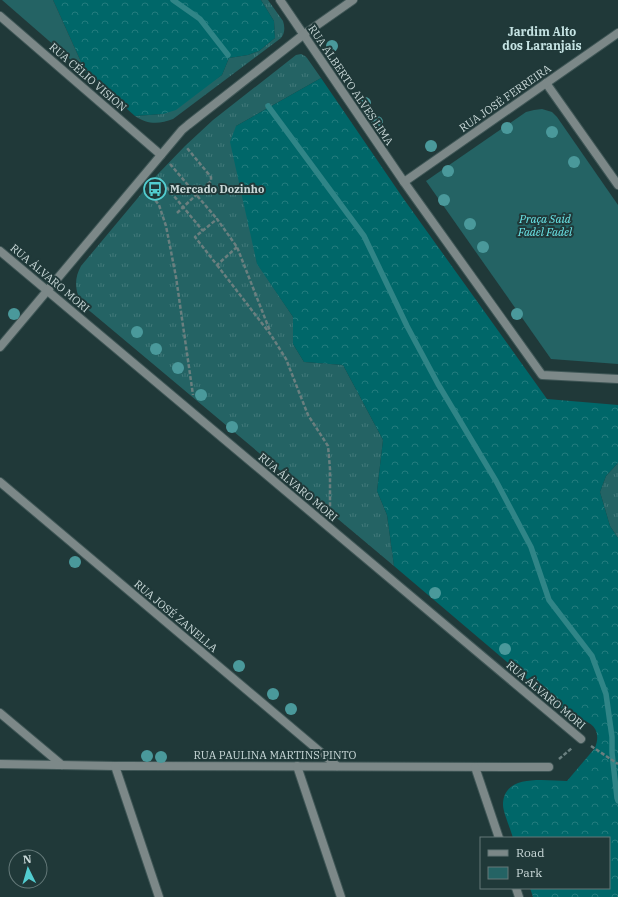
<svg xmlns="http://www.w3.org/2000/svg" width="618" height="897" viewBox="0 0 618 897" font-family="'IBM Plex Serif',serif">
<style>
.grass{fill:url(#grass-tufts)}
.forest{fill:url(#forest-crowns)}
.green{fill:#246364}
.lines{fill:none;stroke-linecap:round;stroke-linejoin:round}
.stream{stroke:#308587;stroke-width:5.5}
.street-casing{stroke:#3f5656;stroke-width:10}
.path{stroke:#6a7f7f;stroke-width:2.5;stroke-dasharray:4 2;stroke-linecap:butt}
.street{stroke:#7c8888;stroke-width:8}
.tree{fill:#4a999b}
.labels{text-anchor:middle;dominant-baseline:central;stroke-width:4;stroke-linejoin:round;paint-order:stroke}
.street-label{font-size:11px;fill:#cad9d9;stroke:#203939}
.poi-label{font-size:11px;font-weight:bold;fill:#cad9d9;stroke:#203939;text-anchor:start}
.park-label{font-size:11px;font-style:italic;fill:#6de8eb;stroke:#203939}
.neighbourhood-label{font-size:12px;font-weight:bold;fill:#c5e3e3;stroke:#203939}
</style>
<defs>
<pattern id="grass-tufts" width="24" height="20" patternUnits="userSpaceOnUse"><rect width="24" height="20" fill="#246364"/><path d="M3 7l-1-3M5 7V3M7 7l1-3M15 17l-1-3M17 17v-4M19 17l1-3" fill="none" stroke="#42797a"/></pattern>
<pattern id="forest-crowns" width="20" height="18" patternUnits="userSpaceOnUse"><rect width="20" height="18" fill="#006769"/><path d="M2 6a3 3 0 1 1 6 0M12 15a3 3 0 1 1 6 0" fill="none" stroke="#247c7e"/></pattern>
</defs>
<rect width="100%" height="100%" fill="#203939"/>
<!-- grass -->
<g class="grass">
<path d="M261,0H268L283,21C285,27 285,33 281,38L173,119C160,124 148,125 135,116L163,114L222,75L229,58L248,55L259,51L275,38L274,21Z"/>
<path d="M301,54L305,56L307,58L321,78L236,126L257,263L293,317V344L304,362L343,365L383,440L377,491L387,515L394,566L85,307C75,295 73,280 81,266L157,175L185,146L213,120L296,55Z"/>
<path d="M618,463V538L610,526L600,492L606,476Z"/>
</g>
<!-- forest -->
<g class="forest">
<path d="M53,0H261L274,21L275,38L259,51L248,55L229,58L222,75L176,110L163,114L135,116L86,73Z"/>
<path d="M321,78L403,198L547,399L618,405V463L606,476L600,492L610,526L618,538V897H533L530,888H609V838H513C511,830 503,812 503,805C503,773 546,781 567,781L595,748C602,730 592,720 574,719L394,566L387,515L377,491L383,440L343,365L304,362L293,344V317L257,264L230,142L236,126Z"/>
</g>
<!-- green -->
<g class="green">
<path d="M2,0H53L86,73Z"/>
<path d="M542,109L552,112L557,117L618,205V364L551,359L426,181L526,112L534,110Z"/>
</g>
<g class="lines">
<!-- stream -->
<g class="stream">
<path d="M173,0L200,19L228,55"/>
<path d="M268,106L364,236L407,326L438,384L496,481L531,547L549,600L592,656L606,694L612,737V753L617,798L618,801"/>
</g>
<!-- street casing -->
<g class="street-casing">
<g id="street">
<path d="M280,0L404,182L542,375L618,379"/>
<path d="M0,16L161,155"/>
<path d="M546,83L618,185"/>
<path d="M404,182L618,33"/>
<path d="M0,251L581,739"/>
<path d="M0,347L182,130L188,125L303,35L353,0"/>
<path d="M0,482L337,766"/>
<path d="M0,713L62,765"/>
<path d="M0,764L115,766L549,767"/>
<path d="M115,766L159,897"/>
<path d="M297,766L341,897"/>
<path d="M475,767L499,838"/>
<path d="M516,888L519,897"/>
</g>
</g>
<!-- path -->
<g class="path">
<path d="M170,164L217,219"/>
<path d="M159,178L203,231"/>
<path d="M148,191L159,205L166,226L176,277L193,395"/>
<path d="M177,213L211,181V177L187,148"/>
<path d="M237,247L217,265L195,237L217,219L237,247L270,331"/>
<path d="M217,265L271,335L286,359L308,415L328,446L330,469V511"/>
<path d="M591,746L618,764"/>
<path d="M559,759L572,748"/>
</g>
<!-- street -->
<use href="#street" class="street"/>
</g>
<!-- trees -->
<g class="tree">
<circle cx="332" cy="46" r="6"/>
<circle cx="365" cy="103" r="6"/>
<circle cx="377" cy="122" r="6"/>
<circle cx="507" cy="128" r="6"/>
<circle cx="552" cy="132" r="6"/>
<circle cx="431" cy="146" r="6"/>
<circle cx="574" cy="162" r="6"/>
<circle cx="448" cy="171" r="6"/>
<circle cx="444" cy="200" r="6"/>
<circle cx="470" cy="224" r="6"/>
<circle cx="483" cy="247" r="6"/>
<circle cx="14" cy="314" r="6"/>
<circle cx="517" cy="314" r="6"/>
<circle cx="137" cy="332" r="6"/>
<circle cx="156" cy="349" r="6"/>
<circle cx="178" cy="368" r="6"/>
<circle cx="201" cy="395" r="6"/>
<circle cx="232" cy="427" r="6"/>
<circle cx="75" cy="562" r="6"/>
<circle cx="435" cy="593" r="6"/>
<circle cx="505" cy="649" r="6"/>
<circle cx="239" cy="666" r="6"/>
<circle cx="273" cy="694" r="6"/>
<circle cx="291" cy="709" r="6"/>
<circle cx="147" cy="756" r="6"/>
<circle cx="161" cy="757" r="6"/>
</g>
<!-- icons -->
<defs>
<g id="bus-ring" transform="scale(1.15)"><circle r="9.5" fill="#203939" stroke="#52cdd0" stroke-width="1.5"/><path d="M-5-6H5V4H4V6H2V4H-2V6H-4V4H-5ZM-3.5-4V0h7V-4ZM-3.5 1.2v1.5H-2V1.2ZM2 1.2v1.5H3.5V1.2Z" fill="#52cdd0"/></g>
</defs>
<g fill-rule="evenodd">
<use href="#bus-ring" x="155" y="189"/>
</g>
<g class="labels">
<!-- street labels -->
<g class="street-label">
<text transform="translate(88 77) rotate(41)">RUA CÉLIO VISION</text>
<text transform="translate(351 85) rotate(56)">RUA ALBERTO ALVES LIMA</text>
<text transform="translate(505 98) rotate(-35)">RUA JOSÉ FERREIRA</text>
<text transform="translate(50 278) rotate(40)">RUA ÁLVARO MORI</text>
<text transform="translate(298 487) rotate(40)">RUA ÁLVARO MORI</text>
<text transform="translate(176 616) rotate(40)">RUA JOSÉ ZANELLA</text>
<text transform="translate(546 695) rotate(40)">RUA ÁLVARO MORI</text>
<text x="275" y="755">RUA PAULINA MARTINS PINTO</text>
</g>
<!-- poi labels -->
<g class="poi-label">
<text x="170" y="189">Mercado Dozinho</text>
</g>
<!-- park labels -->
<g class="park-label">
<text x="545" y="219">Praça Said<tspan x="545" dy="13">Fadel Fadel</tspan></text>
</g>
<!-- neighbourhood labels -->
<g class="neighbourhood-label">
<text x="542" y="31">Jardim Alto<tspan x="542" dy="14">dos Laranjais</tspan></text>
</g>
</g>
<!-- legend -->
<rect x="480" y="837" width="130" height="52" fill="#203939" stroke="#647979"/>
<rect x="488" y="850" width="20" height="6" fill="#7c8888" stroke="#647979"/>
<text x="516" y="857" font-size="12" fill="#cad9d9">Road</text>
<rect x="488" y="867" width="20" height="12" fill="#246364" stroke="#647979"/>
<text x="516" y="877" font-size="12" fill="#cad9d9">Park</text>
<!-- north arrow -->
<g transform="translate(28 869) rotate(355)"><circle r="19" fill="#203939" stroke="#647979"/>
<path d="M0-3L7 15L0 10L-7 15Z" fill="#52cdd0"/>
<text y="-6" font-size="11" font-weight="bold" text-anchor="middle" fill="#cad9d9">N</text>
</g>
</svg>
